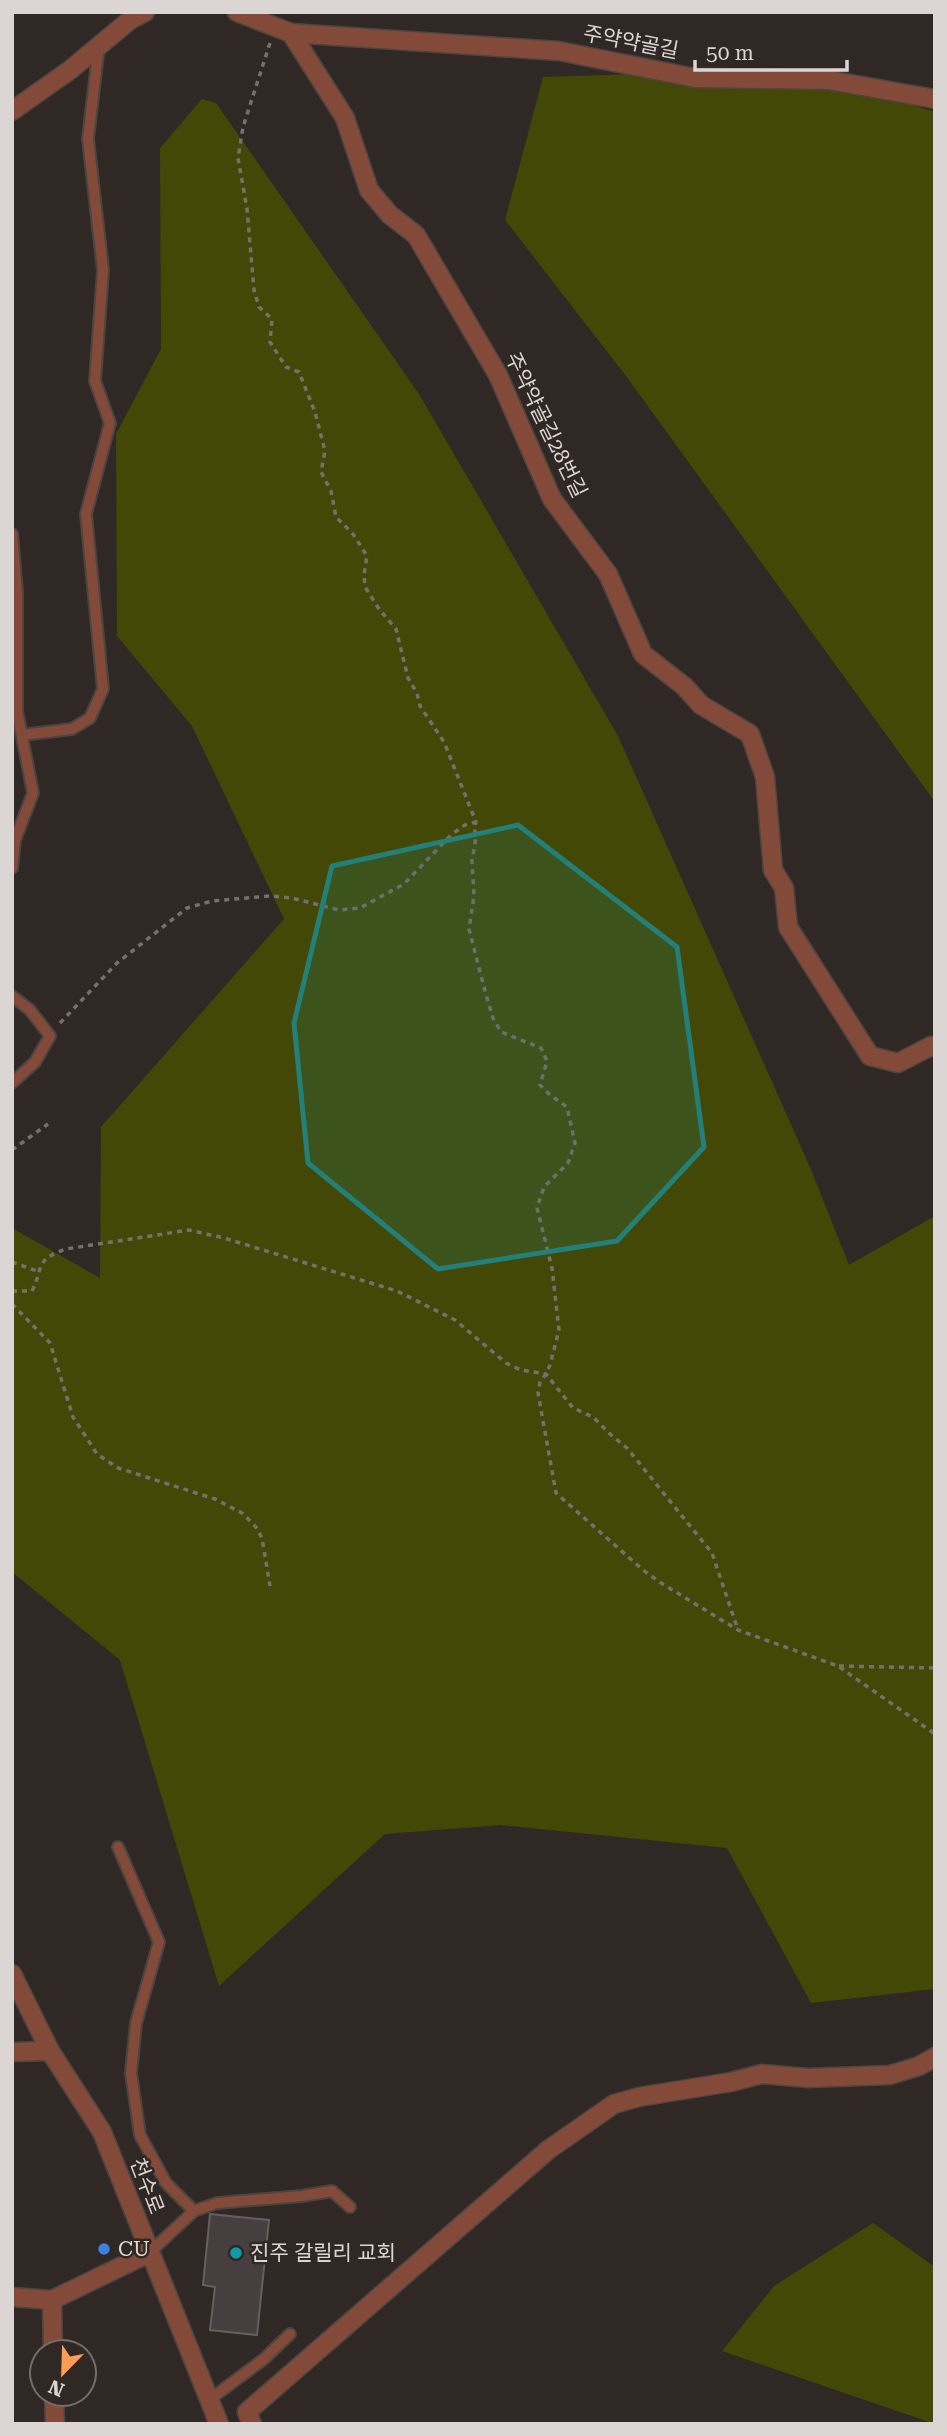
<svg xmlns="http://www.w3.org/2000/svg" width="947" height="2436" viewBox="0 0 947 2436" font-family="'Roboto Serif','Noto Sans KR',serif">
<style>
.green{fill:#444806}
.building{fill:#473e40;stroke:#675e60;stroke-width:2}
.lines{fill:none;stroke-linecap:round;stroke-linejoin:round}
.service-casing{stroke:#4b4440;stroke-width:14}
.minor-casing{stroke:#4b4440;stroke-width:21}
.tertiary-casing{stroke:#4b4440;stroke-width:21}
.path{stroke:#76706d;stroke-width:3.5;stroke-dasharray:5 5;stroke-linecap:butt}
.service{stroke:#834a3a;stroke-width:10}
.minor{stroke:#834a3a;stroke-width:18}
.tertiary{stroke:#834a3a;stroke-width:18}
.marked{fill:#238078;fill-opacity:0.2;stroke:#238078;stroke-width:5;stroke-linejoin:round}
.shop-dot{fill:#3f7fe0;stroke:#2f2824;stroke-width:2.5}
.culture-dot{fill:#0f9aa8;stroke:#2f2824;stroke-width:2.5}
.labels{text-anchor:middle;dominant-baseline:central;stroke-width:5;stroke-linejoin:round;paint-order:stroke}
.street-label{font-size:21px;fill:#dbd6d4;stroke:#2f2824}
.poi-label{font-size:21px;fill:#dbd6d4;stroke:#2f2824;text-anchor:start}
</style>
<rect width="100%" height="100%" fill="#2f2824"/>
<!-- green -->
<g class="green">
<path d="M794,69L935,112V802L626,376L505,220L543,77Z"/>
<path d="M202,99L216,103L419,394L618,736L810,1167L849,1265L935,1216V1989L811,2003L727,1848L501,1825L385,1834L219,1986L120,1660L12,1572V1228L100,1278L101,1127L284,919L192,726L117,636L116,434L161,349L160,148Z"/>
<path d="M873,2223L935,2267V2424L722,2351L774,2286Z"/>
</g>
<!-- building -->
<path class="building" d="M210,2214L269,2220L257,2335L210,2330L215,2287L203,2285Z"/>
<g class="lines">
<!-- service casing -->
<g class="service-casing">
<g id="service">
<path d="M12,534L17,592V711L33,793L15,840L12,868"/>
<path d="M22,735L72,729L90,718L103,689L86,514L110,423L95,381L103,270L88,139L99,45"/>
<path d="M12,996L30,1010L50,1036L35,1062L12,1083"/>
<path d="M118,1847L159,1942L136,2023L131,2073L140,2135L166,2183L194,2211"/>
<path d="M149,2253L194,2211L217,2203L302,2196L332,2191L350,2207"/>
<path d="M209,2400L264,2359L290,2334"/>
</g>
</g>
<!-- minor casing -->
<g class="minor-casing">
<g id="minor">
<path d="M237,12L291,33L559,51L695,78L828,80L935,99"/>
<path d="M291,33L345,118L369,190L390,215L416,235L498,375L552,499L608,574L643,654L685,687L701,705L750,734L765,777L773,870L784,888L788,927L870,1056L898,1063L931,1046L935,1047"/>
<path d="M12,111L70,70L130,20L145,12"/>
<path d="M12,2052L50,2051"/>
<path d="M12,2297L52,2300L149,2253"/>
<path d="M52,2300L53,2352"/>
<path d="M54,2394L55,2424"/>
<path d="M252,2424L247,2412L548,2150L614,2104L639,2097L731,2082L762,2074L808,2078L890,2075L919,2066L935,2057"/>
</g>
</g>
<!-- tertiary casing -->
<g class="tertiary-casing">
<path id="tertiary" d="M12,1974L50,2051L102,2132L219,2424"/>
</g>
<!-- path -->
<g class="path">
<path d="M270,43L243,127L238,158L247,209L254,290L259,307L272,319L270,342L286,367L299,372L315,412L325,451L321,472L331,491L336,517L353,534L367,556L364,575L365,587L379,609L396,629L408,678L417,693L420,706L444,742L476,822L474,826L476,837L472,861L474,896L469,929L485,991L493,1018L501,1032L541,1048L547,1061L540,1085L550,1095L567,1107L575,1143L568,1163L544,1187L537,1208L552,1268L559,1330L550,1365L546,1374L540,1382L538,1393L556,1493L643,1570L661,1583L738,1630L838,1666L935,1734"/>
<path d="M60,1023L117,963L187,908L212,901L270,896L292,898L339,910L360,908L404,884L452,834L465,825L476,822"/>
<path d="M12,1150L48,1124"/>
<path d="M12,1262L37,1271"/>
<path d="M12,1291H32C44,1267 34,1260 66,1249L189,1230L224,1238L397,1291L455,1320L506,1363L521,1370L546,1374L573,1408L593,1417L610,1434L627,1448L712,1553L738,1630"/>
<path d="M12,1304L50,1343L73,1417L97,1454L118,1468L215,1499L242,1513L256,1527L262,1538L270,1586"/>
<path d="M839,1666L935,1668"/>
</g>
<!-- service -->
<use href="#service" class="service"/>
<!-- minor -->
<use href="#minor" class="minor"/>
<!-- tertiary -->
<use href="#tertiary" class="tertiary"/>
</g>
<!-- marked area -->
<path class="marked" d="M518,825L677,947L704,1147L617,1241L438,1269L308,1163L294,1023L332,866Z"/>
<!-- markers -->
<circle class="shop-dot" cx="104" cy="2249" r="7"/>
<circle class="culture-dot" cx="236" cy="2253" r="7"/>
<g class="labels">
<!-- street labels -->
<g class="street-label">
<text transform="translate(631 42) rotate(11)">주약약골길</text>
<text transform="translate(546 425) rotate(64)">주약약골길28번길</text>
<text transform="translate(147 2186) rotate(69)">천수로</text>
</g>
<!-- poi labels -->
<g class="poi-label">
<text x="118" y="2249">CU</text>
<text x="250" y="2253">진주 갈릴리 교회</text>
</g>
</g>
<!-- border -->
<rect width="947" height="2436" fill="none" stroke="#dbd6d4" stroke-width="28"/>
<!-- north arrow -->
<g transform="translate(63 2373) rotate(203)"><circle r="33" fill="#2f2824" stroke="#746e6a" stroke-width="2"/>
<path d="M0-5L12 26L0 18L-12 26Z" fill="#fd9c56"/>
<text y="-10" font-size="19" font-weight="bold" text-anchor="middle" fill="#dbd6d4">N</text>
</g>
<!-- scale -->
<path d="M695 60v10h152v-10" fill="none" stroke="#dbd6d4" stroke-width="3.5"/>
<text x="706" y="60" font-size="21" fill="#dbd6d4" stroke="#2f2824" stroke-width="5" paint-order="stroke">50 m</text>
</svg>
